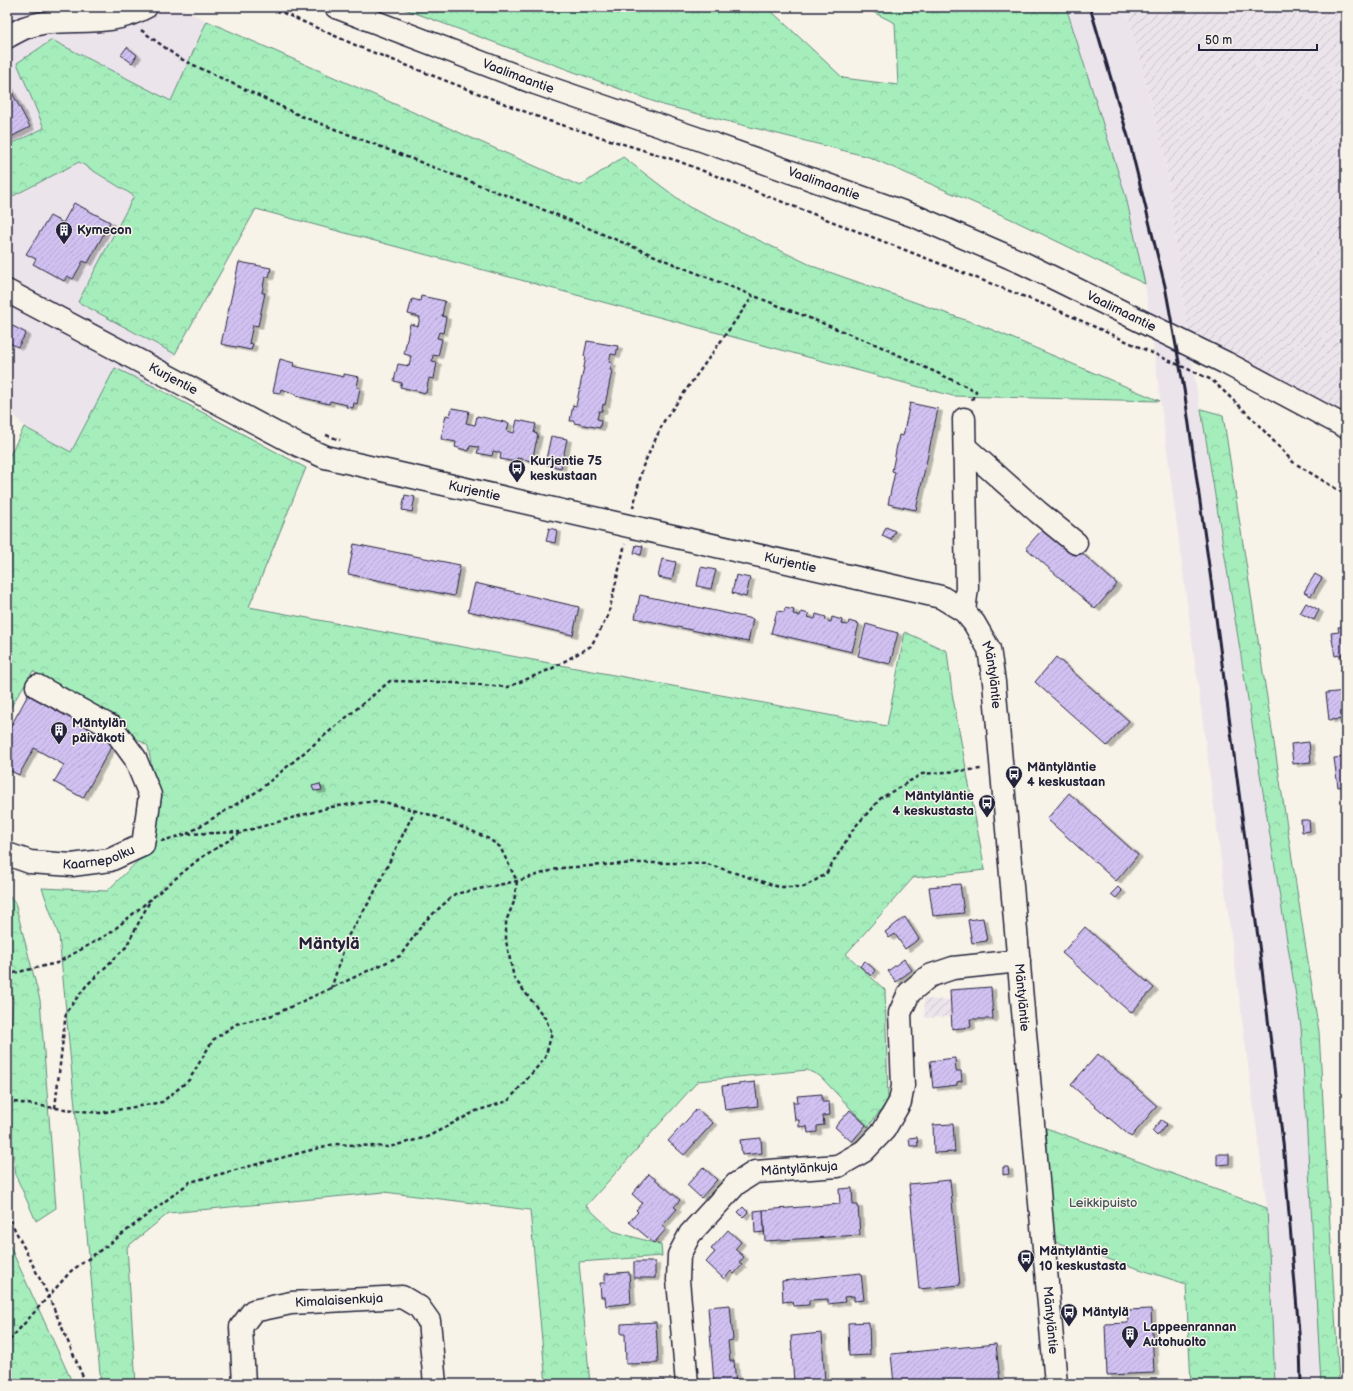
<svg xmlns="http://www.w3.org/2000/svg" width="1353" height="1391" viewBox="0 0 1353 1391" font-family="'Balsamiq Sans',sans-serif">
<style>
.built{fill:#ece4eb}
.industrial{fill:url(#industrial-furrows)}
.forest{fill:url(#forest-crowns);stroke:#64887c}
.building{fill:url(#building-hatch);stroke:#22223b;filter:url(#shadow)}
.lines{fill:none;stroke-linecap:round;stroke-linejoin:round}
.minor-casing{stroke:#22223b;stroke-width:25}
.major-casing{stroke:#22223b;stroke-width:25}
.path{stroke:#22223b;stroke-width:2.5;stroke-dasharray:4 3;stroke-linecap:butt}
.minor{stroke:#f7f3e8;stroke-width:22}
.major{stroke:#f7f3e8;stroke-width:22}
.rail{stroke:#22223b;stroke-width:3}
.labels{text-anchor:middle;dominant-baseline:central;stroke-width:3;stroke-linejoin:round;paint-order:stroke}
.street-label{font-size:13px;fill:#22223b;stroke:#f7f3e8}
.poi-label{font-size:13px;font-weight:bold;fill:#22223b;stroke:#f7f3e8;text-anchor:start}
.park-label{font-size:13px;fill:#43555b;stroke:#f7f3e8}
.district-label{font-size:17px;font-weight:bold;fill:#22223b;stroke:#f7f3e8}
</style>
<defs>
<pattern id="industrial-furrows" width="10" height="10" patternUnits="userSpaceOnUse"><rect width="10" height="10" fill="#ece4eb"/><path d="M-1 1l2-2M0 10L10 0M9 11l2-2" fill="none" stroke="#cac3ca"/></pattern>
<pattern id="forest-crowns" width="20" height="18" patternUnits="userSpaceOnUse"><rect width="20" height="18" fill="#a5eebc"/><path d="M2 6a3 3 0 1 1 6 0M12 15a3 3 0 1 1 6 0" fill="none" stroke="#8ecca2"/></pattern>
<pattern id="building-hatch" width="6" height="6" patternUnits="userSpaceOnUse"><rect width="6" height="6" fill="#d1c1f2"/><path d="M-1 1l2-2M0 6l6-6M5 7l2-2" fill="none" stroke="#b3a6d0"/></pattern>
<filter id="shadow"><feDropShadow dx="4.5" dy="2.5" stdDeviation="0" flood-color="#0004"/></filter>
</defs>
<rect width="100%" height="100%" fill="#f7f3e8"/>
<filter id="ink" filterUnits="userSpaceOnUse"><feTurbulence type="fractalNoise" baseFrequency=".025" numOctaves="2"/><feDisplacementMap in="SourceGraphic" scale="8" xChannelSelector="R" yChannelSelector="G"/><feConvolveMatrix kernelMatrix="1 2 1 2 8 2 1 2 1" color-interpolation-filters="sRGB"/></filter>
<g filter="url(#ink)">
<!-- built -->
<g class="built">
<path d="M7,7H179L207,21L171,102L17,63L44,128L7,146Z"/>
<path d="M1066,7H1126L1165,157L1190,349L1301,1027L1321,1384H1275L1267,1208L1145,284L1126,197Z"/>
<path d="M79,162L134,196L78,302L175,354L157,388L115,368L71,452L24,427L7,406V199Z"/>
</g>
<!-- industrial -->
<g class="industrial">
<path d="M1126,7H1346V431L1190,349L1165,157Z"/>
<path d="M924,999L950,1000L952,1017L925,1018Z"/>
</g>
<!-- forest -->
<g class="forest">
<path d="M399,7H767L843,78L898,85L895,23L863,7H1066L1126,197L1145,284L1011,219L869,157L663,105Z"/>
<path d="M207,21L580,186L623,157L689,207L815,267L988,328L1160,401L953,396L256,209L175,354L78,302L134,196L79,162L7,199V146L44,128L17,63L52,40L171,101Z"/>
<path d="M115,368L157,388L306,468L249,607L887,726L905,632L947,651L952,693L985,870L913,878L846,954L885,990L888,1101L868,1127L820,1076L807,1070L698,1081L586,1206L613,1231L661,1245L662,1256L579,1262L590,1384H546L530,1210L384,1192L169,1213L127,1247L136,1384H101L59,936L42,888L107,891L147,852L160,814L148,746L33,671L7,713V461L24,427L71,452Z"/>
<path d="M1201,409L1223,415L1319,1032L1339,1384H1321L1301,1027Z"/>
<path d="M7,894L15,903L40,1000L56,1208L36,1221L16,1176L7,1102L13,998L7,996Z"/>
<path d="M1046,1128L1267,1208L1275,1384H1191L1186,1284L1052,1241Z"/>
<path d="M7,1240L73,1384H7Z"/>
</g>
<!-- building -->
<g class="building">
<path d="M127,47L137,55L132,63L121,55Z"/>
<path d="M7,83L30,127L7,139Z"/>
<path d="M74,203L110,222L88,263L83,261L73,279L67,276L64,281L33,264L36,259L26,254L50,216L63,223Z"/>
<path d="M239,262L271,268L269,277H265L262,293H265L258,326L253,325L249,343L253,344L251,350L221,344Z"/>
<path d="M421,296L445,301L442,316L446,317L443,333L439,332L437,338L442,339L438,356L433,355L432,361L437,362L434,379L429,378L426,393L400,387L402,383L394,381L398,364L409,366L411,356L404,354L410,324L418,326L420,317L408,314L412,299L420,301Z"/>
<path d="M7,323L26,333L18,347L7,342Z"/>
<path d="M587,341L618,346L616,355L611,354L609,362L612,363L610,370L612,371L605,405L603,404L602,411H599L597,419L601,420L600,428L574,423V421H570L573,405L576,406L586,357L584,356Z"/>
<path d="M280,359L294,363L293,366L344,377V374L359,377L357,387L360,388L357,404L354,403L353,408L346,407L347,405L330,401L329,404L296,396V394L281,389L280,393L273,392Z"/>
<path d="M910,403L938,409L916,510L888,504L895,472L892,471L899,435L903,436Z"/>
<path d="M452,408L469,411L466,423L475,425L477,416L509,423L507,431L514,433L517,420L536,424L534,433L538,434L532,461L517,458L516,462L500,459L501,453L493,451L492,456L477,453L479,447L470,446L469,451L455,447L456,442L441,439L446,415L450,416Z"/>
<path d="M551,436L567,439L561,468L545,464Z"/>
<path d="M405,495L415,497L412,512L402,510Z"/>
<path d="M1048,523L1117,584L1095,609L1026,548Z"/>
<path d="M886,527L895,531L891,540L882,536Z"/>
<path d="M549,528L557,530L555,543L546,541Z"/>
<path d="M354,544L460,565L454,596L348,574Z"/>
<path d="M636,545L643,546L641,555L634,553Z"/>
<path d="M662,559L676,562L672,580L658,577Z"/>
<path d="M701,567L716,570L711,589L697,586Z"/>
<path d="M1315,574L1322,578L1311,596L1304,592Z"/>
<path d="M736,575L750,578L746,597L732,593Z"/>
<path d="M475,583L579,607L573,635L468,611Z"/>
<path d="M640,595L753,619L748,642L635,618Z"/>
<path d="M1306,603L1319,610L1314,620L1300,613Z"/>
<path d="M785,608L794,610L793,614L800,616L801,612L809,614L808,617L815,619L816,614L826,617L825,620L831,622L832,617L842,620L841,624L848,625L849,621L859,624L852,652L771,633L777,611L784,612Z"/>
<path d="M866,624L898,633L890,664L858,656Z"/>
<path d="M1346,626V654L1335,656L1331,633L1339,632L1338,627Z"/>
<path d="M1056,657L1129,721L1107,746L1035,682Z"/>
<path d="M1346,691V719L1329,720L1326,693Z"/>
<path d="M28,695L114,742L83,798L54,782L64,765L34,748L19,775L7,769V733Z"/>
<path d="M1309,742L1311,762L1293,764L1291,744Z"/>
<path d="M1346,757V786L1338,787L1334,758Z"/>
<path d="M320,784L322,790L314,791L312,786Z"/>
<path d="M1069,793L1138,855L1116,881L1047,819Z"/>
<path d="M1301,820H1309L1310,831L1302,832Z"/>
<path d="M1343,824H1346V849Z"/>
<path d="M960,884L964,913L933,916L929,887Z"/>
<path d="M1118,887L1122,891L1116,898L1111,894Z"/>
<path d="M905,917L919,939L905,949L895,934L889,938L885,932Z"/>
<path d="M983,918L987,941L972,943L968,920Z"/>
<path d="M1085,927L1154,988L1131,1013L1062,953Z"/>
<path d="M904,959L912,970L896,982L888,971Z"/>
<path d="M865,961L875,970L871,976L860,966Z"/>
<path d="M991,987L993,1019H970L971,1027L952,1029L950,990Z"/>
<path d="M1098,1054L1157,1106L1131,1137L1071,1085Z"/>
<path d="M955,1058L956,1071H961L962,1081L957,1082V1085L933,1088L930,1061Z"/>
<path d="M755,1082L758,1106L725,1110L722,1086Z"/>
<path d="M822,1094V1102H829L830,1115L823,1116L824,1125L817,1126V1132L808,1133L807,1126L799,1127V1120H795L793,1102H798L797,1096Z"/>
<path d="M697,1109L713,1123L684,1155L668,1141Z"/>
<path d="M850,1110L866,1125L852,1142L835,1127Z"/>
<path d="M1161,1120L1167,1124L1157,1136L1152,1131Z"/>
<path d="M953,1124L955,1152L934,1153L933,1125Z"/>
<path d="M917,1137L918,1146H910L909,1138Z"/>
<path d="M761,1138L762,1153L742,1155L740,1140Z"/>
<path d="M1217,1154H1229V1164L1217,1165Z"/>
<path d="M703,1167L717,1180L701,1198L687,1185Z"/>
<path d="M1003,1167H1008L1009,1174L1003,1175Z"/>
<path d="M649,1174L680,1200L674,1207L677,1209L662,1226L666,1229L654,1243L629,1222L638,1212L636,1210L642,1203L632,1194Z"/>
<path d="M950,1180L960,1285L919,1289L909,1184Z"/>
<path d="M852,1188L853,1205H858L860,1235L765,1241L763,1210L840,1204L839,1189Z"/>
<path d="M743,1207L748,1212L743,1217L738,1212Z"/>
<path d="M763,1210L764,1232L755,1233L754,1211Z"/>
<path d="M728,1230L741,1242L735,1249L744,1257L739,1263L742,1265L734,1274L731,1271L724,1279L706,1262L715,1252L711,1249Z"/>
<rect x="634" y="1262" width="21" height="16"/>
<path d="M629,1272L631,1303L606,1306L605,1297H601L600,1283H605V1274Z"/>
<path d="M861,1273L864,1300L854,1301V1296L844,1297L845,1302L828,1304V1299L809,1300V1305L793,1306L792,1301L783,1302L782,1281Z"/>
<path d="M730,1305L733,1340L728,1341L730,1361H734L736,1384H714L708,1307Z"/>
<path d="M1151,1309L1154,1373L1107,1375L1105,1324L1128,1323L1127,1310Z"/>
<path d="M656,1322L658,1363L626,1364L625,1334H621V1324Z"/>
<path d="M869,1322L870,1355L849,1356L848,1323Z"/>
<path d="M822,1333L825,1384H794L791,1336Z"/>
<path d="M996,1344L1000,1382L980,1384H894L891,1354Z"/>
<path d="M664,1380V1384H622V1383Z"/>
</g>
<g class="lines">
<!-- minor casing -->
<g class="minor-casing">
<g id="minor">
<path d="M7,37C12,34 18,31 24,28C63,13 104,31 146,7"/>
<path id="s1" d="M7,291L296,444L325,457L941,597L964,611L974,623L989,649L994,682L1056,1384"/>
<path d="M965,447L1038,512L1076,543"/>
<path d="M964,611L967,588L964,419"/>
<path id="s2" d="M7,854L30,862L72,865L110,860L143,845L150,795L135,758L113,728L37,686"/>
<path id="s3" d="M244,1384L241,1327L253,1311L291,1303L402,1297L419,1307L429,1321L435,1384"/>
<path id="s4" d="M687,1384L678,1280L679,1255L690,1234L736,1184L755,1172L838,1166L864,1151L884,1130L900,1102L903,1086L900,1013L909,993L929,976L953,968L1019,961"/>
</g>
</g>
<!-- major casing -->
<g class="major-casing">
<g id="major">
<path id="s5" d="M336,7L535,83L696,138L917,217L1023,263L1226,363L1346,427"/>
</g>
</g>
<!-- path -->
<g class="path">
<path d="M270,7L362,48L549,121L678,161L1053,308L1212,380L1253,419L1293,462L1346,495"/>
<path d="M141,30L179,58L301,116L557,215L674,264L877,345L976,391L971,402"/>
<path d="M326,435L340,440"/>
<path d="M633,508L643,466L664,421L753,296"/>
<path d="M187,834L258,791L390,681L439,682L508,687L551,669L591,646L608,616L625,544"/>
<path d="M161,841L187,834L240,832"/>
<path d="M7,972L14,973L57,963L110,933L199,859L242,832L331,807L375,801L388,803L431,815L474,832L489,839L500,847L517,881L514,902L506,921V941L514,978L545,1018L552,1033L545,1058L508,1101L476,1111L427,1137L389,1147L334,1144L190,1182L112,1242L71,1271L7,1343"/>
<path d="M331,989L348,936L371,899L415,810"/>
<path d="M7,1101L55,1108L100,1113L162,1102L189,1080L213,1040L236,1024L273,1015L400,956L425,921L455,894L517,881L560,868L634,863H704L779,887H804L826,874L854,828L881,798L922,774L982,769"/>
<path d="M55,1108L66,1012L86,986L126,947L151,899"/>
<path d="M7,1214L49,1297L86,1384"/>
</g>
<!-- minor -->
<use href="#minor" class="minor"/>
<!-- major -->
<use href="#major" class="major"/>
<!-- rail -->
<path class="rail" d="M1090,7L1129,140L1165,286L1184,389L1211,580L1259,945L1283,1142L1300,1345L1301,1384"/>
</g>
</g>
<!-- icons -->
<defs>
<g id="building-pin" transform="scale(0.9)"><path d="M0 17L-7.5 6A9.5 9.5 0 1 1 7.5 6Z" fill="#22223b" stroke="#f7f3e8"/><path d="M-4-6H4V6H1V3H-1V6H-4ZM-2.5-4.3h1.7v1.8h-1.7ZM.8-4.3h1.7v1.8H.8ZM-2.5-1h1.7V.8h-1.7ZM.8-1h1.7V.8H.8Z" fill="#fff"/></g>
<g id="bus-pin" transform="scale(0.9)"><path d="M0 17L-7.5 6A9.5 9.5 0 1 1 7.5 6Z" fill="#22223b" stroke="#f7f3e8"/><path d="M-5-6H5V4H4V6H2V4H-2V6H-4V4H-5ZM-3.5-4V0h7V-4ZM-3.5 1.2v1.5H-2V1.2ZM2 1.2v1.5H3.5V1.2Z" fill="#fff"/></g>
</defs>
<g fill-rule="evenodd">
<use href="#building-pin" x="64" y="230"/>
<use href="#bus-pin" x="517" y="468"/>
<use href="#building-pin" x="59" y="730"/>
<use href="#bus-pin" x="1014" y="774"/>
<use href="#bus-pin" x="987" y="803"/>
<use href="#bus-pin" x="1026" y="1258"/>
<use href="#bus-pin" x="1069" y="1312"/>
<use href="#building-pin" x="1130" y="1334"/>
</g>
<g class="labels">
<!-- street labels -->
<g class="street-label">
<text stroke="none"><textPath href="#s5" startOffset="195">Vaalimaantie</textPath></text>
<text stroke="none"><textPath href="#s5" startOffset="519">Vaalimaantie</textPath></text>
<text stroke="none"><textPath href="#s5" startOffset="843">Vaalimaantie</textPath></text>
<text stroke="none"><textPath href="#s1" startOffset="188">Kurjentie</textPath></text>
<text stroke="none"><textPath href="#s1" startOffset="512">Kurjentie</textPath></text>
<text stroke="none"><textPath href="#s1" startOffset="836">Kurjentie</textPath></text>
<text stroke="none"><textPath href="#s1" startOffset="1089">Mäntyläntie</textPath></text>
<text stroke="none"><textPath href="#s2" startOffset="94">Kaarnepolku</textPath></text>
<text stroke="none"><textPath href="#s1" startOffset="1413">Mäntyläntie</textPath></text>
<text stroke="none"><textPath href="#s4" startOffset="288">Mäntylänkuja</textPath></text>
<text stroke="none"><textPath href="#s3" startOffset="164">Kimalaisenkuja</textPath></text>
<text stroke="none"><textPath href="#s1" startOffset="1737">Mäntyläntie</textPath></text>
</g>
<!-- poi labels -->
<g class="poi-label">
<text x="77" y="230">Kymecon</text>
<text x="530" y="461">Kurjentie 75<tspan x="530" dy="15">keskustaan</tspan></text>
<text x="72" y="723">Mäntylän<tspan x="72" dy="15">päiväkoti</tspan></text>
<text x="1027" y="767">Mäntyläntie<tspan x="1027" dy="15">4 keskustaan</tspan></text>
<text x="974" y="796" text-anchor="end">Mäntyläntie<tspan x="974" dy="15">4 keskustasta</tspan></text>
<text x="1039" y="1251">Mäntyläntie<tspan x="1039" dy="15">10 keskustasta</tspan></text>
<text x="1082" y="1312">Mäntylä</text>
<text x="1143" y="1327">Lappeenrannan<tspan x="1143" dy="15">Autohuolto</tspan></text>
</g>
<!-- park labels -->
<g class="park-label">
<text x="1103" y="1203">Leikkipuisto</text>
</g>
<!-- district labels -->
<g class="district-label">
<text x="329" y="944">Mäntylä</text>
</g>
</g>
<!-- margin -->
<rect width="1353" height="1391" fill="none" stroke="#f7f3e8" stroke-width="24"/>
<rect x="12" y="12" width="1329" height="1367" fill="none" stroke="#22223b" stroke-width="1.5" filter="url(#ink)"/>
<!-- scale -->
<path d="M1199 44v6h118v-6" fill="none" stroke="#22223b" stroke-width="2"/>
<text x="1205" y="44" font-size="12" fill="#22223b" stroke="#f7f3e8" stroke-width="3" paint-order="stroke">50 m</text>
</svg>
